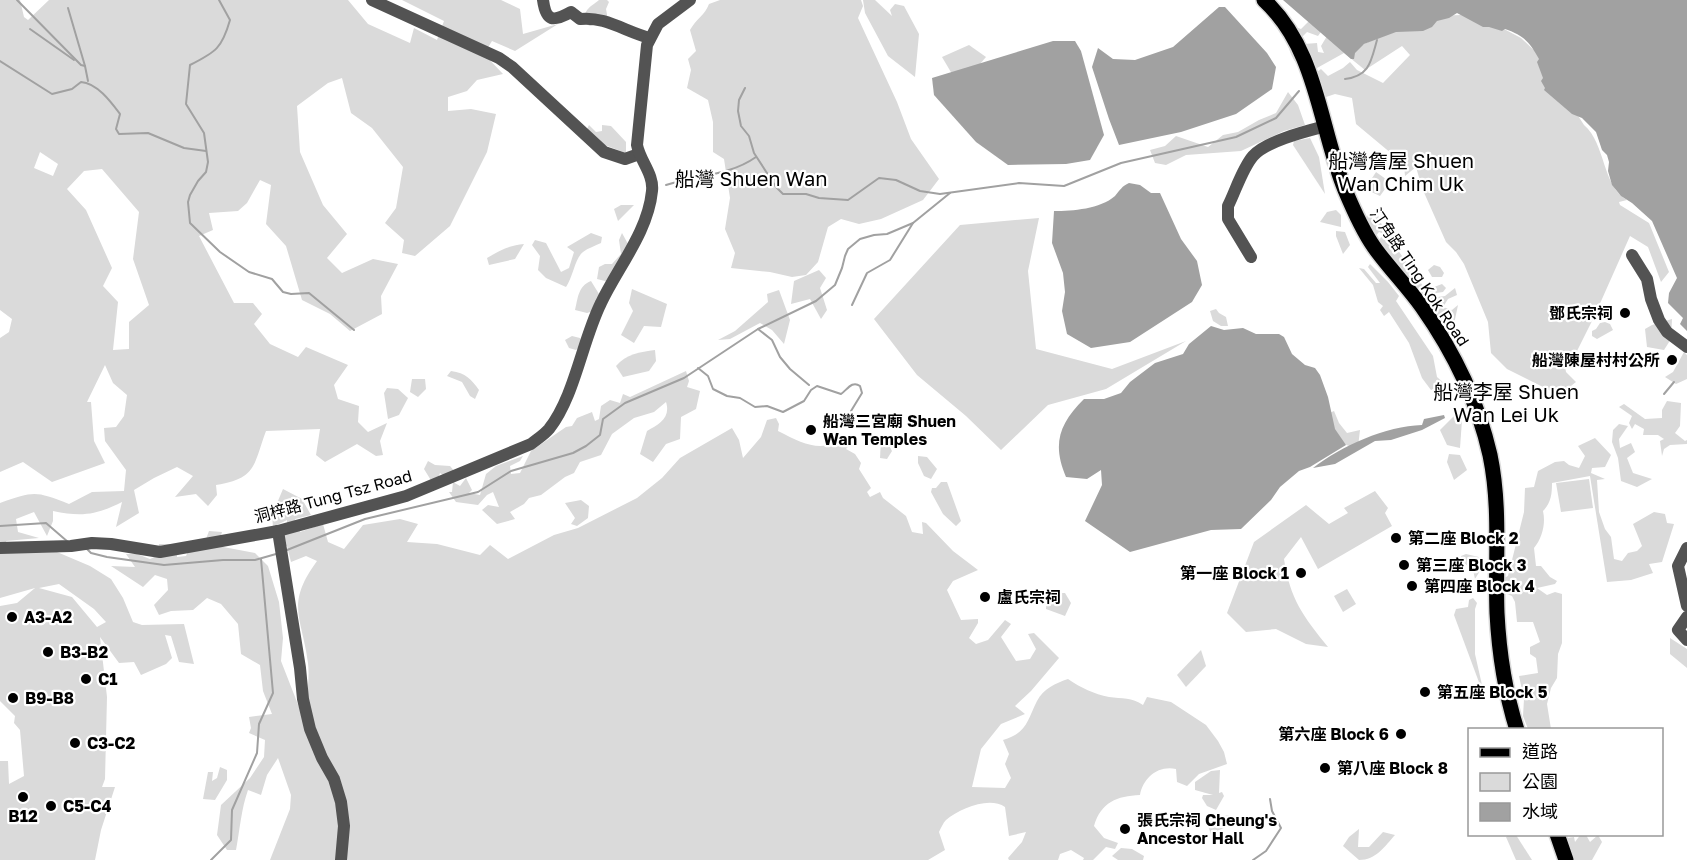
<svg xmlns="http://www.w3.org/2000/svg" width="1687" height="860" viewBox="0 0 1687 860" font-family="'Golos Text','Noto Sans TC',sans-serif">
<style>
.green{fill:#dadada;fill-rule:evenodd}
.water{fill:#a1a1a1}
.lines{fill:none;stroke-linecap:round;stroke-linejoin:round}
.stream{stroke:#a1a1a1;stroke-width:2}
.major-casing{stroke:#dbdbdb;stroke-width:18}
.minor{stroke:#535353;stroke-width:12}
.major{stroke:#000;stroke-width:15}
.poi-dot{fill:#000;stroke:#fff;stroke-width:2}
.labels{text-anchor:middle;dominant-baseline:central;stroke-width:4.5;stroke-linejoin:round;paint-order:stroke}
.street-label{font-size:16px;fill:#000;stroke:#fff}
.poi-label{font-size:16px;font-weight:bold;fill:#000;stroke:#fff;text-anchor:start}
.quarter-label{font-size:20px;fill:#000;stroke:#fff}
</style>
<rect width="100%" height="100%" fill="#fff"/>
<!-- green -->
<g class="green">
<path d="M0,0H20L24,17L28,20L49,0H348L368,24L410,43L414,28L437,40L444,21L402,0H501L520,9L523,34L558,24L515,51L492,41L484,54L503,74L477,80L467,91L448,97V111L471,109L496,114L487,152L450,226L415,256L402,253L404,240L385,223L396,208L403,167L372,128L351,113L342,78L328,83L297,106L300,152L323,205L347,234L327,258L342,273L373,259L398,264L381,296L382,314L350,331L330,314L302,300L286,246L266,224L271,185L260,180L247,203L238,211L209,213L213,230L199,236L234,303H253L262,314L254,324L270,344L298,357L306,347L348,365L334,385L338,399L359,406L358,422L368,432L387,423L380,441L383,455L376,456L357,444L325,462L316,455L320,429L266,431C253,466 257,478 216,485L217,495L208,506L196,494L175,497L193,476L177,467L154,478L134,490L139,513L116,527L122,502C96,515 82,517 53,511V521L47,536L34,512L16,519L18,532L39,538L6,541L9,553L57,552L90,566L111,579L123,598L133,622L142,625L184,624L194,664L179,662L171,636L165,635L172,658L166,664L141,675L134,662L119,663L100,637L107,697L105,779L102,787H115L101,830L95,860H0V761H8L9,784L24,776L20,730L14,723L15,716L0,701V606L17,603L35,588L0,598V503C35,491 35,491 69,504L92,492L124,491L126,470L105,441L104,428L116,427L124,416L127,395L113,383L105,365L87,402H91L94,441L105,463L52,482L23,462L0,472V338L9,332L12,319L0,310ZM40,152L58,164L53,176L34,168ZM102,169L139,212L133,259L149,305L129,322V349L113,350L118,302L103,286L112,268L86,210L67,189L84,171ZM59,584L94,609L106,622L97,627L72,597L39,588Z"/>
<path d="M599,0H607L609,2L606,9L608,20L590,26L584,23C584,9 589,8 599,0Z"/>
<path d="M720,0H861L863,6L858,18L897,102L911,139L939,179L923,200L881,219L859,224L841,219L828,227L818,262L806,275L792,277L770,272L731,268L735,253L725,229L730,198L724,159L713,152V122L708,100L687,88L691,70L688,59L696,51L690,30C696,19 705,15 709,4Z"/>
<path d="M863,0H875L892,16L890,10L895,4L904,6L919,34L915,77L888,56L865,13Z"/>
<path d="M1461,15L1487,20L1521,38L1539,55L1584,125C1606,144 1602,186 1627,200L1619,202L1620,205L1649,223L1669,272L1661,282L1648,247L1630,236L1594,317L1575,355H1563L1566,372L1576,382L1567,389L1551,391L1507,369L1491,353L1488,322L1464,264L1456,252L1446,242L1422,188L1416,167L1405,176L1404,164L1356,124L1352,98L1335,94L1320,99L1309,78L1321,69L1328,76L1343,68L1350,62L1357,70L1383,83L1410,55L1402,46L1365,70L1344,53L1308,73C1287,61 1286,38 1285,16L1295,27L1301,29L1310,20L1323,29L1318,36L1307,32L1302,37L1304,44L1317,43L1318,52L1324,53L1321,46L1327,36L1345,53L1400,27L1433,16Z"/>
<path d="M969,45L986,57L973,72L955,79L942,57Z"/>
<path d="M1288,92L1298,105L1305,125L1284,131L1241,151L1186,155L1166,165L1155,163L1150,150L1165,146L1176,136L1208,147L1223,135L1238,132L1259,120L1276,113Z"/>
<path d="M589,125L596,132L602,131V125L611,126L626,142V153L583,137Z"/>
<path d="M1310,138L1319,157L1325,194L1293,145L1294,141Z"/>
<path d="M1376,172L1390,182L1380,196L1365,189Z"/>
<path d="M621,205H634L618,221L614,209Z"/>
<path d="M1336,210L1341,215V227L1320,222L1327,212Z"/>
<path d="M1369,212L1377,213L1386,235L1379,232L1371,242L1364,224Z"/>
<path d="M1039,218L1028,271L1036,349L1112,369L1186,341L1106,389L1048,405L1001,450L966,416L917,375L874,319L960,225Z"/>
<path d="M1336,231L1345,232L1350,245L1343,254L1336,236Z"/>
<path d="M591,233L602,237L601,243C595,246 588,248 583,252C575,258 573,277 566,287L546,278L538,270L540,256L532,245L535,240L546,243L561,272L569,268L574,252L567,247Z"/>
<path d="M622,233L628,244L609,282L597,279L599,267L605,264H612L621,254L619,240Z"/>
<path d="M1388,236L1423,286L1419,290L1421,292L1442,284L1446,288L1443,292L1436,293L1438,297L1445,296L1455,288L1457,295L1448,299L1443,307L1452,310L1458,305L1453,329L1446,333L1377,245L1381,237Z"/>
<path d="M524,244L515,259L489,265L487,258C499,251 510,245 524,244Z"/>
<path d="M1370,264L1388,282L1399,296L1396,301L1433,356L1437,377L1446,385L1431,390L1422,378L1409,343L1389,312L1384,316L1380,310L1383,306L1378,302L1373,285L1359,268L1364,269L1376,283H1380L1368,267Z"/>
<path d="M1434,265L1440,267L1444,273L1442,277H1432L1428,270Z"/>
<path d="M819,270L826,278L820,288L827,310L821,319L810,299L791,304L794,281Z"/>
<path d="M591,281L599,294L594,311L587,313L575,310C578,298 578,286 591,281Z"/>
<path d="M632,289L667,304L661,327L644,326L634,343L621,335L633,311L629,303Z"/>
<path d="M779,290L790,320L784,344L772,330L760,323L730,339L718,340L735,331L768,302L767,294Z"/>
<path d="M1216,309L1219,313L1226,317L1228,326H1221L1213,321L1210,311Z"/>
<path d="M1672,319L1671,339L1664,350L1647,347L1645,329L1652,325Z"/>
<path d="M1605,322L1610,324L1613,330L1597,339L1592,336V331L1596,329L1600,323Z"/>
<path d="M572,336L580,338L583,344L576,350L569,348L565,340Z"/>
<path d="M655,350L656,361L649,371L623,377L616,366C626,354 640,352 655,350Z"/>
<path d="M1684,352L1687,355V379L1676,384L1665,377L1673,372Z"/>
<path d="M451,371C466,373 471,379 479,390L475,399L470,396L462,382L447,376Z"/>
<path d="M686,371L689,381L687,387L700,391L696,409L681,417L680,439L666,444L653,462L640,454L647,431C659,424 671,418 666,402L654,412L634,418L612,434L601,455L580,462L574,473L565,477L541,495L529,498L524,504L510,512L515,519L497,524L482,510L488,505L499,507L493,492L487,495L478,505L456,502L449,492H452L453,482L460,486L466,478L472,490L469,493L480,495L486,474L496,466L523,456L520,461L510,466L511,474L520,473L531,451L566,427L572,426L577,418L592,412L595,421L599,419L601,406L610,400L620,403L623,394L630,397Z"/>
<path d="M412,379H425L426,389L418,397L410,392Z"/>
<path d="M387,388L398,389L408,398L399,415L388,419L384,393Z"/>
<path d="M1667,401L1681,403L1680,426L1675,433L1685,441L1687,440V444L1670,445L1664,449L1662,456L1660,441L1664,439L1658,435H1643L1644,429L1635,424L1632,429L1629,423L1632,416L1619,407L1624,404L1645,419L1662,418V410Z"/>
<path d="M1334,411L1339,423L1347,433L1360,430L1358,447C1338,448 1332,429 1327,414Z"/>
<path d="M1457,413L1462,420L1460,448L1447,445L1440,430Z"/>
<path d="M776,418L779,424L778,431C807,446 823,454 853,434L854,440L846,449L855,454L861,463L859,469L871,488L867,492L870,497L880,492L883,498L906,516L912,532L923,534L922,522L926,523L953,551L978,570L953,581L947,590L961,620L978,619V623L969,638L976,644L988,640L1005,620L1011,624L1001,637L1016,661L1030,659L1036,649L1028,634L1034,633L1059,658L1031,691L1015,706L1025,714L1001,724L981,749L972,787L1005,788L1011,778L1005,764L1009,754L1003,740C1027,733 1027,721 1037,701C1043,689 1056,683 1068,679C1081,688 1094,694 1109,697C1122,699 1132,697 1143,705L1147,697L1171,702L1206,725L1218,741L1224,752L1227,764L1199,774L1187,786L1177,782L1176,769C1158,765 1143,778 1140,795C1117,796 1101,802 1094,826L1104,838L1118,843L1115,849L1106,847L1093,860H1083L1084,858L1071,850L1060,854L1058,860H1009L1008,858L1022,842L1026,832L1009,836L1005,807C990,796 960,808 946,820C943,823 941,828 939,832L945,850L928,860H270L290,809L291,795L278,758L267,775L261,795L248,790C241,810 240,829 236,850H227L217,835L221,805L250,778L264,757L265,740L249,733L251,728L249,717L272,714L263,691L260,665L241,654L238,624L221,604L207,598L193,610L171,611L159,615L154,605L168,590L167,579L155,575L143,587L111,566L135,567L126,554H137L150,559L157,556L159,544H177V557L186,556L193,540L203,547L209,531L222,532L218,546L255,553L268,566L279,602L283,638L281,661L304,720C306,702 310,681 308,663C302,616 285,605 317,561L306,556L291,562L287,546L277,547L287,531V520L273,527L272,515L283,489L302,499L311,515L295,519L300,532L323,524L328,542L344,549L363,525L400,519L418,524L407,542L437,544L480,555L490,545L508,559L554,535L578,528L637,498L662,478L680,458L732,428L739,440L743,458L761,437L767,420Z"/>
<path d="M1619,424L1628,426L1619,439L1620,448L1631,443L1635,452L1627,458L1633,473L1652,479L1637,487L1621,481L1618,458L1612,442L1613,430Z"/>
<path d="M1595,438L1611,455L1605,467L1592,468L1591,473L1605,479L1597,480L1599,512L1605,529L1611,537L1614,559L1622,561L1628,553L1637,551L1642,546L1633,524L1654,512L1665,514L1667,523L1674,524L1662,562L1649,564L1653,573L1631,580L1607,582L1590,476L1552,483C1552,494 1551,503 1543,511C1546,524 1542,538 1534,548L1536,566H1541L1550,577L1557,581L1555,584L1537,588L1547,595L1555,592L1562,594V643L1558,654L1557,678L1551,688L1547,704L1551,729H1528L1523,716L1524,699L1519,676L1538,673L1536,658L1530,654V647L1540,642L1533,622H1517L1515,602L1512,596L1494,589V583L1508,576L1524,512L1525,488L1534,487L1538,471L1555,462L1564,461L1569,465L1579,468L1585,456L1578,446Z"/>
<path d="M881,440H886L892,451L887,459L880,458Z"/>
<path d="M1449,454L1460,455L1467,470L1454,480L1447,462Z"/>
<path d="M918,456L927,457L937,469L931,479L924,476L918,463Z"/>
<path d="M428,461L435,465L450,466L456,473L447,478L440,473L437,481L432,482L424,469Z"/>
<path d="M1589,479L1593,508L1561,512L1556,483Z"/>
<path d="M941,482H947L961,521L956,526L943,514L931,492L932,488H936Z"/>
<path d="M1375,491L1388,508L1385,513L1392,526L1318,569L1301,537L1284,559C1290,599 1303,616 1328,647L1306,644L1276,629L1246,632L1227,613L1254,542L1306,505L1329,524L1348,513L1344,508Z"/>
<path d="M581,500L589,506L588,518L577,526L571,524L575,518L565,503Z"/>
<path d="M1466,554L1483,558V566L1475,579L1473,570L1461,561V556Z"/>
<path d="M1347,589L1356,604L1343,612L1334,596Z"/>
<path d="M1053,593H1065L1071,603L1065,616L1046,609L1047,598Z"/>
<path d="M1473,598L1477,603L1475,609V654L1482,685H1480L1454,615L1456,609L1468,607L1469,600Z"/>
<path d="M1670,638L1687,649V668L1670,654Z"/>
<path d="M1201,650L1206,666L1186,687L1177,675Z"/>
<path d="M220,767L227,770V780L215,800L203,799L208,772H213L212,781L217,778Z"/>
<path d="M1220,770L1219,793L1222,792L1224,796L1216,810L1207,806L1202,798L1203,795H1213L1195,790V782L1211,771Z"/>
<path d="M1229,815V825L1211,835L1208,825L1211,819Z"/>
<path d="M1359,829L1358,847H1369L1383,832L1395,835C1385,846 1376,860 1359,860L1343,846L1349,837Z"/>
<path d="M1581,834L1586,835L1590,842L1598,835L1602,842L1592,860H1572L1566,843L1567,838L1574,837L1575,842Z"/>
<path d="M1509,835H1516L1532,860H1516L1506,837Z"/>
<path d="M1121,848L1132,849L1144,856L1143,860H1118L1112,856Z"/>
</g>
<!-- water -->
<g class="water">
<path d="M1283,0H1687V331L1680,324L1683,318L1668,303L1669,293L1677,278L1652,221L1632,203L1621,196L1612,185L1608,171L1609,162L1607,155L1602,150L1596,132L1582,118L1572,114L1544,90L1545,88L1541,81L1543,78L1537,62L1539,59C1530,43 1525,36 1505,29L1502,31L1489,27H1483L1457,13L1449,18L1437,21L1432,27L1423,31L1396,32L1364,44L1355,53L1354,59H1351Z"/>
<path d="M1219,7H1225L1267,53L1276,67L1272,89L1236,114L1181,132L1119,145L1109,119L1092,67L1098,48L1113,59L1135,60L1173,47Z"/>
<path d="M1053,41H1075L1081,51L1104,135L1090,160L1066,164L1008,165L976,142L934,95L932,78Z"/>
<path d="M1129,183L1140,185L1151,193H1160L1181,239L1197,261L1202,285L1192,302L1130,342L1091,348L1067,334L1062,311L1065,292L1063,273L1052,243L1054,211C1073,211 1100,209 1115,196C1120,190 1122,186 1129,183Z"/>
<path d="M1211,326L1224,330L1243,328L1256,334H1279L1284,337L1292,354L1305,365L1315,368L1320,375L1328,397L1335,429L1346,445L1310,467L1299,471L1280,487L1271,500L1241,529L1211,530L1130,552L1085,521L1102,485L1101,470L1087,479L1066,477C1052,444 1059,424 1084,399H1104L1121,393L1130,382L1155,363L1183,354L1189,344Z"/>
<path d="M1444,415L1445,418L1422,430L1391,440L1375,441L1335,464L1313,468C1341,446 1386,426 1422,425L1424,419Z"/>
</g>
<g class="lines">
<!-- stream -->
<g class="stream">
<path d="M17,0L81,65L85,66L88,81"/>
<path d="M219,0L230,20C222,48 216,52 190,65L186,104L204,133L208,162L206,172L198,181L190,195L188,202L190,223L220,252L249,272L272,279L283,292L291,294L309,293L354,330"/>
<path d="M68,8L85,66"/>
<path d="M30,29L74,60"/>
<path d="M0,61L52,94L72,89L81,82C97,83 111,102 120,114L116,129L119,134L148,133L184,148L206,151"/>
<path d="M1345,79C1370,76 1371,61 1377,40"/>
<path d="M745,88L739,100L738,111L741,126L749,136L754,153L776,187L783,194H806L819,198L848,200L879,178L896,180L920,191L940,194L1019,183L1064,186L1121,163L1236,137L1276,118L1299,91"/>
<path d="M666,185C697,175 729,176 756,157"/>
<path d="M852,305L867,273L890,260L913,223L950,193"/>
<path d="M758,329L772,340L780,357L790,369L809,385"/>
<path d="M698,368L708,376L713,389L727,396L740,398L755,407L767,406L783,412L804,401L811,390L817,386L841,394C847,390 852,380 860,386L862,393L851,411"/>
<path d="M1664,394L1674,382"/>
<path d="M0,526L46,523L68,542"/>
<path d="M87,549L91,553L107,557L164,565L223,560H255L276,554"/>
<path d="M287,550L365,519L478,492L511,471L573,453L586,446L600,435L603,419L625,403L684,378L758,329L816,301L835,285L842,268L845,256L848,249L860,239L874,235L887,234L913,223"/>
<path d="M211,860L231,840L232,810L257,753L259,724L273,693L261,559"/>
<path d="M1253,860L1266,851L1281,828L1272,811L1270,799"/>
</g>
<!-- major casing -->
<g class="major-casing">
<g id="major">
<path d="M1264,0C1318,50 1319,127 1345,190C1353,209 1362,230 1374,247C1389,268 1407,286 1422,307C1453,351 1478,402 1490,455C1501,508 1495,560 1497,613C1499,653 1505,692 1517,730"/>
<path d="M1557,834L1566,860"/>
</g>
</g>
<!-- minor -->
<g class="minor">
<path d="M372,0L499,58L512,67L604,152L625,159L639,154"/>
<path d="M543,0C546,22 553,22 571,12L580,19C605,16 626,32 650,38"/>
<path d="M1632,255L1647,279L1651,299L1659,320L1667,332L1687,347"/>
<path d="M1251,257L1228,219V206C1236,190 1242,169 1253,156C1266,141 1307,131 1326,126"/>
<path d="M278,531L300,668L303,699L310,729L322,758L334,779L341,802L344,826L341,860"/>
<path d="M0,548L71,546L92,543L111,544L160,552L278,531L406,496L531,444C537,439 544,435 549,429C575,396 582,341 601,303C618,267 648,232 652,191C654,174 640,161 637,145L647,45L658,24L690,0"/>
<path d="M1687,548L1678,566L1687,606"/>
<path d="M1687,617L1678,630L1687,640"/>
</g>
<!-- major -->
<use href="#major" class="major"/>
</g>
<!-- markers -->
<g class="poi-dot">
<circle cx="1625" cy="313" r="6"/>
<circle cx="1672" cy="360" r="6"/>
<circle cx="811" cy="430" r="6"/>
<circle cx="1396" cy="538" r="6"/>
<circle cx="1404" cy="565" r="6"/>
<circle cx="1301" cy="573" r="6"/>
<circle cx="1412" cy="586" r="6"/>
<circle cx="985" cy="597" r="6"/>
<circle cx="12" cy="617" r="6"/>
<circle cx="48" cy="652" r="6"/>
<circle cx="86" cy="679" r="6"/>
<circle cx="1425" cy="692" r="6"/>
<circle cx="13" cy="698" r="6"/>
<circle cx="1401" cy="734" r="6"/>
<circle cx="75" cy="743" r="6"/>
<circle cx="1325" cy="768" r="6"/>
<circle cx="23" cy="797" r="6"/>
<circle cx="51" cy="806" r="6"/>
<circle cx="1125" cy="829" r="6"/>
</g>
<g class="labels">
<!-- street labels -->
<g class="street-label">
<text transform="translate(1420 277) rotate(56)">汀角路 Ting Kok Road</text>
<text transform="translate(333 496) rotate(-15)">洞梓路 Tung Tsz Road</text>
</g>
<!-- poi labels -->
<g class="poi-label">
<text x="1613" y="313" text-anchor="end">鄧氏宗祠</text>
<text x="1660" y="360" text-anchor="end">船灣陳屋村村公所</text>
<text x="823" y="421">船灣三宮廟 Shuen<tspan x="823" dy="18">Wan Temples</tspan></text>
<text x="1408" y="538">第二座 Block 2</text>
<text x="1416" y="565">第三座 Block 3</text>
<text x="1289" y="573" text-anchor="end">第一座 Block 1</text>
<text x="1424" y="586">第四座 Block 4</text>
<text x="997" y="597">盧氏宗祠</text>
<text x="24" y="617">A3-A2</text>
<text x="60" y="652">B3-B2</text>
<text x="98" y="679">C1</text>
<text x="1437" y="692">第五座 Block 5</text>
<text x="25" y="698">B9-B8</text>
<text x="1389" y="734" text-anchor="end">第六座 Block 6</text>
<text x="87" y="743">C3-C2</text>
<text x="1337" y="768">第八座 Block 8</text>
<text x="63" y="806">C5-C4</text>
<text x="23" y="816" text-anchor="middle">B12</text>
<text x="1137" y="820">張氏宗祠 Cheung's<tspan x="1137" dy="18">Ancestor Hall</tspan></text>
</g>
<!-- quarter labels -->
<g class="quarter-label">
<text x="1401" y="160">船灣詹屋 Shuen<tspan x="1401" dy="23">Wan Chim Uk</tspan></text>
<text x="751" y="178">船灣 Shuen Wan</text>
<text x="1506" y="391">船灣李屋 Shuen<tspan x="1506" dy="23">Wan Lei Uk</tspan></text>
</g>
</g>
<!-- legend -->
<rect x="1468" y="728" width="195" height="108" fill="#ffffff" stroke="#999999" stroke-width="1.5"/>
<rect x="1480" y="748" width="30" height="9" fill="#000000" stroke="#999999" stroke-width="1.5"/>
<text x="1522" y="758" font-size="18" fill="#000000">道路</text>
<rect x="1480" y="773" width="30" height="18" fill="#dadada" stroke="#999999" stroke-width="1.5"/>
<text x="1522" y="788" font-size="18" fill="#000000">公園</text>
<rect x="1480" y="803" width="30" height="18" fill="#a1a1a1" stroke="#999999" stroke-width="1.5"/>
<text x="1522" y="818" font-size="18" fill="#000000">水域</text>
</svg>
